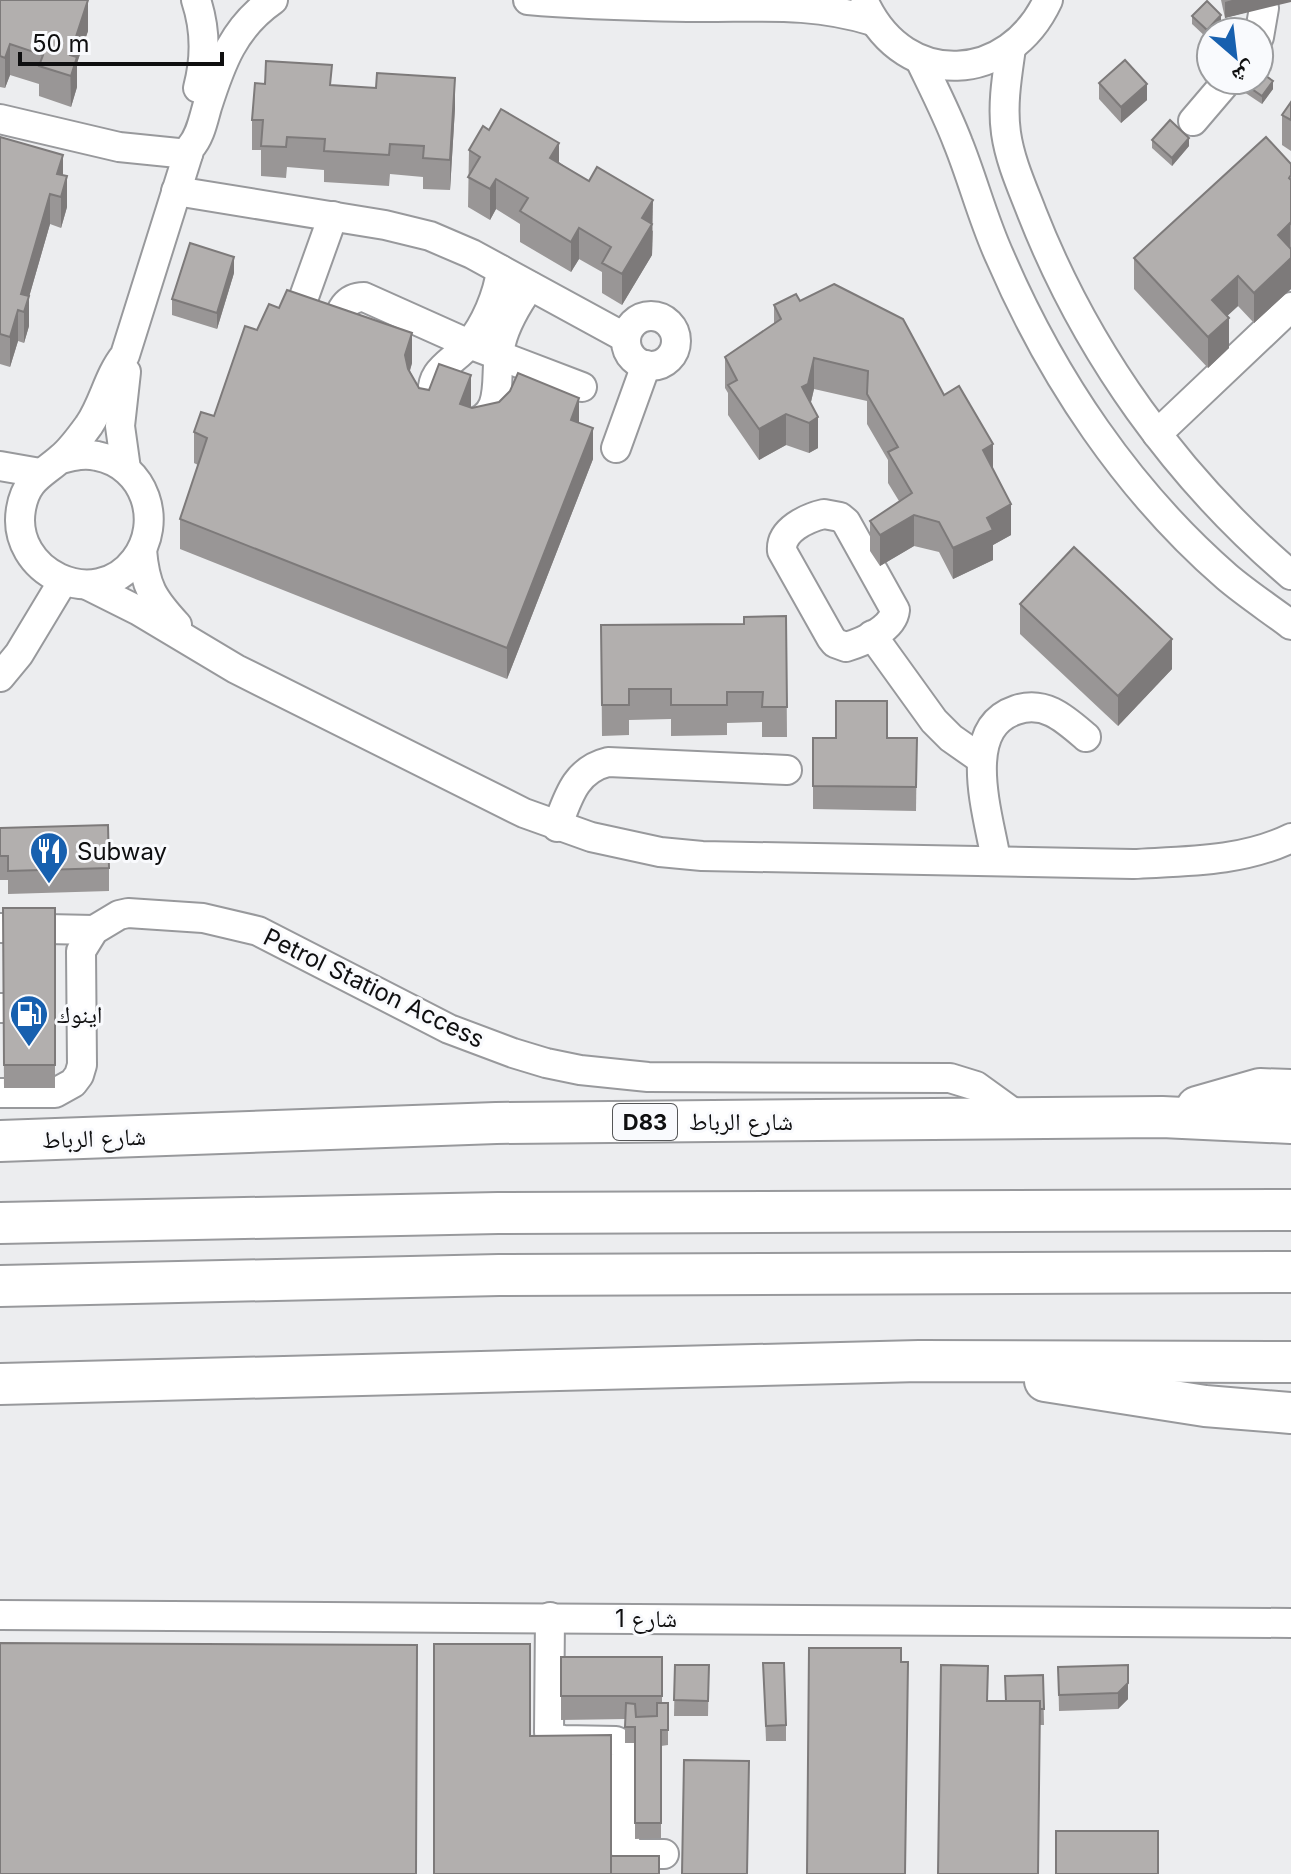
<svg xmlns="http://www.w3.org/2000/svg" width="1291" height="1874" viewBox="0 0 1291 1874" font-family="Inter,'Noto Naskh Arabic',sans-serif">
<style>
.lines{fill:none;stroke-linecap:round;stroke-linejoin:round}
.minor-casing{stroke:#98999c;stroke-width:32}
.highway-casing{stroke:#98999c;stroke-width:44}
.minor{stroke:#fff;stroke-width:28}
.highway{stroke:#fff;stroke-width:40}
.wall{fill:#999696}
.shaded-wall{fill:#7d7a7a}
.building{fill:#b2afae;stroke:#7d7a7a;stroke-width:2}
.labels{text-anchor:middle;dominant-baseline:central;stroke-width:6;stroke-linejoin:round;paint-order:stroke}
.shield{fill:#f9fafd;stroke:#555657;stroke-width:2}
.shield-label{font-size:22px;font-weight:bold;fill:#0f0f10}
.poi-label{font-size:24px;fill:#0f0f10;stroke:#f9fafd;text-anchor:start}
.street-label{font-size:24px;fill:#0f0f10;stroke:#f9fafd}
</style>
<rect width="100%" height="100%" fill="#ecedef"/>
<g class="lines">
<!-- minor casing -->
<g class="minor-casing">
<g id="minor">
<path d="M196,0C206,30 206,58 198,88"/>
<path d="M528,0C581,5 636,6 689,7C755,8 808,1 873,21"/>
<path d="M865,4C906,90 1009,84 1048,0"/>
<path d="M1259,37L1264,8"/>
<path d="M1011,48C1007,76 1002,105 1006,133C1010,161 1022,187 1032,213C1087,353 1177,478 1291,575"/>
<path d="M920,60C933,87 947,114 958,143C973,180 983,220 1000,257C1052,378 1128,491 1227,577C1247,594 1270,609 1291,625"/>
<path d="M0,119L119,147L188,154"/>
<path d="M1193,121L1228,80"/>
<path d="M176,191L385,225L430,236L472,254L626,338"/>
<path d="M300,308L333,216"/>
<circle cx="651" cy="341" r="25"/>
<path d="M332,335C339,317 342,297 364,297L469,344L582,387"/>
<path d="M126,372L120,426L126,469"/>
<path d="M433,398C429,369 453,363 469,344C485,325 498,295 501,270"/>
<path d="M469,424C509,416 492,371 501,343C506,323 518,303 530,286"/>
<path d="M1157,434L1291,307"/>
<path d="M616,448L646,365"/>
<path d="M61,459C73,456 84,453 97,456C145,465 164,522 135,560C95,613 10,572 21,509C26,479 42,475 61,458C71,450 81,436 89,425C104,403 108,376 125,355L190,148C200,137 203,121 207,107C221,63 234,27 273,0"/>
<path d="M0,466L40,473"/>
<path d="M824,514L840,517L846,522L895,610C893,629 863,642 846,647L835,643L831,638L782,551C780,530 807,518 824,514Z"/>
<path d="M142,550C145,587 153,599 177,625"/>
<path d="M87,585L139,611L236,669L524,813L591,837L660,852L702,856L1133,864C1186,861 1242,862 1291,838"/>
<path d="M872,635L934,721L951,738L981,759"/>
<path d="M0,677L19,654L63,581"/>
<path d="M557,827C568,798 575,770 608,762L787,770"/>
<path d="M996,860C989,816 959,729 1016,710C1045,700 1065,719 1086,737"/>
<path d="M0,928L94,930"/>
<path d="M0,1008H4"/>
<path d="M0,1093H55L73,1083L79,1075L82,1065L81,951L94,930L119,915L128,913L203,918L258,931L449,1029L513,1053L546,1063L580,1070L648,1077L950,1078L976,1086L1022,1119"/>
<path d="M0,1615L1291,1623"/>
<path d="M550,1617L549,1732L555,1739L564,1740L616,1741L622,1744L626,1756L625,1849L629,1854H664"/>
</g>
</g>
<!-- highway casing -->
<g class="highway-casing">
<g id="highway">
<path d="M1197,1107L1260,1089L1291,1090"/>
<path d="M0,1141L496,1123L1162,1117L1291,1123"/>
<path d="M0,1223L498,1213L1291,1210"/>
<path d="M0,1286L499,1275L1291,1272"/>
<path d="M1045,1381L1205,1406L1291,1413"/>
<path d="M0,1384L919,1361L1291,1362"/>
</g>
</g>
<!-- minor -->
<use href="#minor" class="minor"/>
<!-- highway -->
<use href="#highway" class="highway"/>
</g>
<!-- wall -->
<g class="wall">
<path d="M0,0L88,31L77,63V87L71,107L39,96V84L10,75L5,88L0,87Z"/>
<path d="M1221,0H1291L1225,18Z"/>
<path d="M1192,16L1221,23L1211,32L1207,38L1192,24Z"/>
<path d="M1238,80L1273,89L1262,104L1238,88Z"/>
<path d="M1099,83L1147,100L1121,123L1099,99Z"/>
<path d="M332,85L455,108L450,190L423,189V177L390,174L389,186L324,182V170L287,167L286,178L261,176V150H252V120Z"/>
<path d="M1291,102V151L1282,145V115Z"/>
<path d="M489,130L559,162L653,231L652,255L622,305L602,293V272L579,259L571,272L520,242V224L496,209L490,220L468,207L469,150Z"/>
<path d="M0,137L63,175L67,207L61,228L50,224L29,297V326L24,343L18,341L10,367L0,364Z"/>
<path d="M1152,140L1189,146L1172,166L1152,148Z"/>
<path d="M1291,164V289L1254,323L1238,306L1227,316L1229,348L1208,368L1134,289V258Z"/>
<path d="M234,273L217,329L172,315V299Z"/>
<path d="M800,301L944,395L993,470L1011,535L993,545V560L953,579L939,552L914,546L880,566L870,551V521L899,501L888,483V460L867,424V401L814,389L811,402L818,448L809,453L786,445L759,460L728,415V393L725,388V357L774,324V305Z"/>
<path d="M257,330L412,363L410,371L419,388L471,406L470,408L593,459L507,679L180,549V519L198,465L194,463V432L214,416Z"/>
<path d="M1020,604L1172,669L1118,726L1020,634Z"/>
<path d="M786,616L787,737H762V722L727,723V735L671,736V719L629,720V735L602,736L601,625L744,624Z"/>
<path d="M813,738H917L916,811L813,809Z"/>
<path d="M0,828L109,868V891L8,894V880H0Z"/>
<path d="M3,908H55V1088H4Z"/>
<path d="M561,1657H662V1703H668V1745L661,1746V1838L635,1839V1743H625V1719L561,1720Z"/>
<path d="M763,1663L786,1725V1741H766Z"/>
<path d="M675,1665H709L708,1716H674Z"/>
<path d="M1128,1665V1699L1118,1709L1059,1711L1058,1667Z"/>
<path d="M1043,1675L1044,1725H1040L987,1701H1005Z"/>
</g>
<!-- shaded-wall -->
<g class="shaded-wall">
<path d="M88,0V31L77,63V87L71,107L70,55Z"/>
<path d="M1232,0H1291V2L1225,18V2Z"/>
<path d="M1221,15V23L1211,32L1207,38V30Z"/>
<path d="M10,44V75L5,88V58Z"/>
<path d="M455,78V108L450,190V160Z"/>
<path d="M1273,81V89L1262,104V96Z"/>
<path d="M1147,84V100L1121,123V107Z"/>
<path d="M1189,138V146L1172,166V158Z"/>
<path d="M559,143V174L550,158Z"/>
<path d="M63,155V185L57,174Z"/>
<path d="M67,176V207L61,228V197Z"/>
<path d="M496,179V209L490,220V189Z"/>
<path d="M50,194V224L29,297V326L24,343V312L21,294Z"/>
<path d="M653,200L652,255L622,305V274L642,218Z"/>
<path d="M1290,223V254L1278,235Z"/>
<path d="M579,228V259L571,272V242Z"/>
<path d="M234,257V273L217,329V313Z"/>
<path d="M1291,258V289L1254,323V293Z"/>
<path d="M1238,276V306L1212,330V300Z"/>
<path d="M18,310V341L10,367V337Z"/>
<path d="M1229,318V348L1208,368V337Z"/>
<path d="M412,333V363L405,385V355Z"/>
<path d="M814,358V389L808,414L802,387Z"/>
<path d="M471,375V406L460,434V404Z"/>
<path d="M579,398V428L571,420Z"/>
<path d="M786,414V445L759,460V429Z"/>
<path d="M818,417V448L809,453V423Z"/>
<path d="M593,428V459L507,679V648Z"/>
<path d="M993,444V474L983,450Z"/>
<path d="M1011,504V535L993,545V560L953,579V548L987,518Z"/>
<path d="M914,515V546L880,566V535Z"/>
<path d="M1172,639V669L1118,726V696Z"/>
<path d="M1128,1665V1699L1118,1709V1693Z"/>
</g>
<!-- building -->
<g class="building">
<path d="M0,0H88L70,55L77,57L71,76L39,66L43,55L10,44L5,58L0,56Z"/>
<path d="M1207,1L1221,15L1207,30L1192,16Z"/>
<path d="M1125,60L1147,84L1121,107L1099,83Z"/>
<path d="M266,61L332,65L330,85L376,88L377,73L455,78L450,160L423,158L424,146L390,144L389,155L324,151L325,139L287,137L286,147L261,146L263,120H252L255,83L265,84Z"/>
<path d="M1259,71L1273,81L1262,96L1239,80H1259Z"/>
<path d="M1291,102V120L1282,115Z"/>
<path d="M501,109L559,143L550,158L589,181L597,167L653,200L642,218L652,224L622,274L602,263L611,247L579,228L571,242L520,211L528,198L496,179L490,189L468,177L480,157L469,150L483,126L489,130Z"/>
<path d="M1170,120L1189,138L1172,158L1152,140Z"/>
<path d="M0,137L63,155L57,174L67,176L61,197L50,194L21,294L29,296L24,312L18,310L10,337L0,334Z"/>
<path d="M1266,137L1291,164V175L1289,178L1291,180V224L1290,223L1278,235L1291,249V258L1254,293L1238,276L1212,300L1229,318L1208,337L1134,258Z"/>
<path d="M190,243L234,257L217,313L172,299Z"/>
<path d="M834,284L903,319L944,395L959,386L993,444L983,450L1011,504L987,518L993,530L953,548L939,522L914,515L880,535L870,521L912,493L888,452L898,447L867,394L868,371L814,358L808,384L802,387L818,417L809,423L786,414L759,429L728,385L737,380L725,357L781,319L774,305L796,294L800,301Z"/>
<path d="M287,290L412,333L405,355L408,369L419,388L429,390L439,364L471,375L460,404L472,408L499,402L510,391L518,373L579,398L571,420L593,428L507,648L180,519L207,438L194,432L201,412L214,416L245,326L257,330L269,304L279,308Z"/>
<path d="M1074,547L1172,639L1118,696L1020,604Z"/>
<path d="M786,616L787,707H762L763,692H727V705H671V689H629V705H602L601,625L744,624V617Z"/>
<path d="M836,701H887V738H917L916,787L813,786V738H836Z"/>
<path d="M108,825L109,868L8,871V856H0V828Z"/>
<path d="M3,908H55V1065H4Z"/>
<path d="M0,1643L417,1645L416,1874H0Z"/>
<path d="M434,1644H530V1736L611,1735V1874H434Z"/>
<path d="M809,1648H901V1662H908L905,1874H807Z"/>
<rect x="561" y="1657" width="101" height="39"/>
<path d="M763,1663H784L786,1725L766,1726Z"/>
<path d="M675,1665H709L708,1701L674,1700Z"/>
<path d="M941,1665L988,1666L987,1701H1040L1038,1874H938Z"/>
<path d="M1128,1665V1683L1118,1693L1059,1695L1058,1667Z"/>
<path d="M1043,1675L1044,1709H1040V1701H1006L1005,1676Z"/>
<path d="M626,1703L635,1704L636,1717L657,1716V1703H668V1730H661V1823H635V1727H625Z"/>
<path d="M684,1760L749,1761L747,1874H682Z"/>
<rect x="1056" y="1831" width="102" height="43"/>
<rect x="611" y="1856" width="48" height="18"/>
</g>
<!-- icons -->
<defs>
<g id="restaurant-pin" transform="scale(2)"><path d="M0 17L-7.5 6A9.5 9.5 0 1 1 7.5 6Z" fill="#1760af" stroke="#f9fafd"/><path d="M-5-6h1v4h1v-4h1v4h1v-4h1v5L-1.5 .5V6h-2V.5L-5-1ZM5-6V6H3V1.5H1.5Q1.5-4 5-6Z" fill="#fff"/></g>
<g id="fuel-pin" transform="scale(2)"><path d="M0 17L-7.5 6A9.5 9.5 0 1 1 7.5 6Z" fill="#1760af" stroke="#f9fafd"/><path d="M-5.5-6h7V0h2V4h1.3V-2.5L3-4.5l.8-.8L6-3V5H2.5V1h-1V6h-7ZM-4.2-4.7v3.2H.2V-4.7Z" fill="#fff"/></g>
</defs>
<g fill-rule="evenodd">
<use href="#restaurant-pin" x="49" y="851"/>
<use href="#fuel-pin" x="29" y="1014"/>
</g>
<g class="labels">
<!-- shield labels -->
<rect class="shield" x="613" y="1104" width="64" height="36" rx="6"/>
<g class="shield-label">
<text x="645" y="1122">D83</text>
</g>
<!-- poi labels -->
<g class="poi-label">
<text x="77" y="851">Subway</text>
<text x="57" y="1014">اينوك</text>
</g>
<!-- street labels -->
<g class="street-label">
<text transform="translate(374 988) rotate(26)">Petrol Station Access</text>
<text x="741" y="1121">شارع الرباط</text>
<text transform="translate(94 1138) rotate(-2)">شارع الرباط</text>
<text x="646" y="1618">شارع 1</text>
</g>
</g>
<!-- north arrow -->
<g transform="translate(1235 56) rotate(152)"><circle r="38" fill="#f9fafd" stroke="#9b9c9e" stroke-width="2"/>
<path d="M0-6L14 30L0 20L-14 30Z" fill="#1760af"/>
<text y="-12" font-size="22" font-weight="bold" text-anchor="middle" fill="#0f0f10">ش</text>
</g>
<!-- scale -->
<path d="M20 52v12h202v-12" fill="none" stroke="#0f0f10" stroke-width="4"/>
<text x="32" y="52" font-size="24" fill="#0f0f10" stroke="#f9fafd" stroke-width="6" paint-order="stroke">50 m</text>
</svg>
